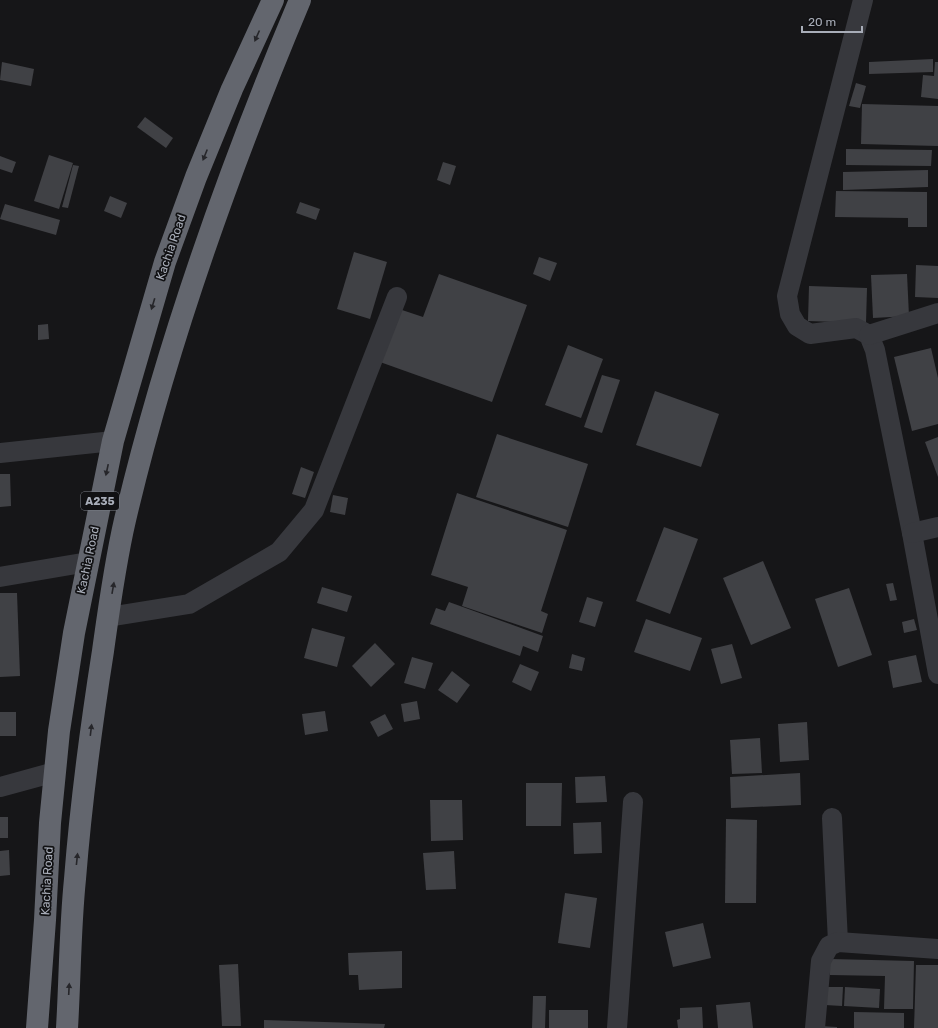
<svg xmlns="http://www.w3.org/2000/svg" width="938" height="1028" viewBox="0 0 938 1028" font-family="Rubik,sans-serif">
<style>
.building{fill:#404145}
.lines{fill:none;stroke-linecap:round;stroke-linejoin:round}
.minor{stroke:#37383d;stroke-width:20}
.highway{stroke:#63666e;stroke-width:22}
.oneway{fill:#26262a}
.labels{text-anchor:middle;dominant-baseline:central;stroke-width:3.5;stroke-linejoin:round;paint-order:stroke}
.shield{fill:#111113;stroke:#7b7e86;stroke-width:1}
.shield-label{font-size:11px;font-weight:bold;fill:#a8adb8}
.street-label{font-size:12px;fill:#a8adb8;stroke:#111113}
</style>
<rect width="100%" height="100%" fill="#161618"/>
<!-- building -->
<g class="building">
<path d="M933,59V72L869,74V62Z"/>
<path d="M2,62L34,69L31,86L0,80Z"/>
<path d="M935,62H938V99L921,97L923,75L934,76Z"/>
<path d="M856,83L866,86L860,108L849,106Z"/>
<path d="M862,104L938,106V146L861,144Z"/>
<path d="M145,117L173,138L166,148L137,127Z"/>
<path d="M846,149L932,150L931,166L846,165Z"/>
<path d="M49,155L73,163L59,209L34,201Z"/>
<path d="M0,156L16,162L12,173L0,169Z"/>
<path d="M443,162L456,166L450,185L437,180Z"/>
<path d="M73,165L79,166L68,208L62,207Z"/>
<path d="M928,170V187L843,190V172Z"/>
<path d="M836,191L927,192V227H908V218L835,217Z"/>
<path d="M110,196L127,203L121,218L104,211Z"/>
<path d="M300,202L320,209L316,220L296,213Z"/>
<path d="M5,204L60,220L56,235L0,219Z"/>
<path d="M354,252L387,262L370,319L337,309Z"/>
<path d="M539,257L557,263L550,281L533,274Z"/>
<path d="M916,265L938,266V298L915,297Z"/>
<path d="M439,274L527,305L492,402L380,362L399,309L423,317Z"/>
<path d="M907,274L909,316L873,318L871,275Z"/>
<path d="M809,286L867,288L866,323L808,321Z"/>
<path d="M48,324L49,339L38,340V325Z"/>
<path d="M568,345L603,359L581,418L545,405Z"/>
<path d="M931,348L938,378V424L912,431L894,357Z"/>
<path d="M602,375L620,380L602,433L584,427Z"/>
<path d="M655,391L719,414L701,467L636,445Z"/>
<path d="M497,434L588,464L568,527L476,497Z"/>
<path d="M938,437V477L925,442Z"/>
<path d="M301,467L314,472L305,498L292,494Z"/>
<path d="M0,474H10L11,506L0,507Z"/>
<path d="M457,493L567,530L541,611L548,614L542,633L462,606L468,587L431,575Z"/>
<path d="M333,495L348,498L345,515L330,512Z"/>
<path d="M664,527L698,539L670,614L636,601Z"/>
<path d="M763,561L791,628L751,645L723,578Z"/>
<path d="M893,583L897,600L890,601L886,584Z"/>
<path d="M322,587L352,596L347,612L317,603Z"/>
<path d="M849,588L872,655L838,667L815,599Z"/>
<path d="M0,593H17L20,676L0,677Z"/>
<path d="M587,597L603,602L595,627L579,622Z"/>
<path d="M449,602L543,636L538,652L523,646L520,656L430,624L436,608L445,611Z"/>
<path d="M646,619L702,638L690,671L634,652Z"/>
<path d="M914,619L917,630L904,633L902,622Z"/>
<path d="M312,628L345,637L337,667L304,658Z"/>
<path d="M375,643L395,664L371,687L352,666Z"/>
<path d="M732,644L742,678L721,684L711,649Z"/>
<path d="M572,654L585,658L582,671L569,668Z"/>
<path d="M916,655L922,682L893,688L888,661Z"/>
<path d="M412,657L433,663L425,689L404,683Z"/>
<path d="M520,664L539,672L531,691L512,682Z"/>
<path d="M452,671L470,685L457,703L438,690Z"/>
<path d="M417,701L420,719L404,722L401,704Z"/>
<path d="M325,711L328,731L305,735L302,714Z"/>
<rect x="0" y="712" width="16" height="24"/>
<path d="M385,714L393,729L378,737L370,722Z"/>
<path d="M807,722L809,760L780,762L778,724Z"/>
<path d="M760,738L762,773L732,774L730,740Z"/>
<path d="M800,773L801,805L731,808L730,777Z"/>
<path d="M605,776L607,802L576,803L575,777Z"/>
<path d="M526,783H562L561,826H526Z"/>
<path d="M430,800H462L463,840L431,841Z"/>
<rect x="0" y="817" width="8" height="21"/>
<path d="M726,819L757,820L756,903H725Z"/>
<path d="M601,822L602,853L574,854L573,823Z"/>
<path d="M9,850L10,875L0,876V851Z"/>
<path d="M454,851L456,889L426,890L423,853Z"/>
<path d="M565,893L597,898L590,948L558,943Z"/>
<path d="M703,923L711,958L673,967L665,932Z"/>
<path d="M402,951V988L359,990L358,975H349L348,953Z"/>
<path d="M830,959L914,961L913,1009H884L885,976L830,975Z"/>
<path d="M238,964L241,1026H222L219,965Z"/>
<path d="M916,965H938V1028H914Z"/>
<path d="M825,987H843L842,1006L825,1005Z"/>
<path d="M845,987L880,989L879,1008L844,1006Z"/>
<path d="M533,996H546L545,1028H532Z"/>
<path d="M750,1002L753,1028H718L716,1005Z"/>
<path d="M702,1007L703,1028H678L677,1020L680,1019V1008Z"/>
<rect x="549" y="1010" width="39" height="18"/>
<path d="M854,1012L904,1013V1028H854Z"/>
<path d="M264,1020L385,1024L384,1028H264Z"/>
<path d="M820,1026L837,1027V1028H820Z"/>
</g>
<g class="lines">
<!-- minor -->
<g class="minor">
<path d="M863,0L787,296L790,314L797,326L810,334L856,328L869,335L875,350L912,533L938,674"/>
<path d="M869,335L938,313"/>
<path d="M0,453L113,441"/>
<path d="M912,533L938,527"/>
<path d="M0,577L88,562"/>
<path d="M108,617L189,604L279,552L314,510L397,297"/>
<path d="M0,787L55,772"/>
<path d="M832,818L838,942"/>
<path d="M617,1028L633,802"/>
<path d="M815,1028L821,961L829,946L838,942L938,949"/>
</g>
<!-- highway -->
<g class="highway">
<path d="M37,1028L45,920L50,823L59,731L74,633L113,441L165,262L196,177L232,89L273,0"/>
<path d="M67,1028C70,978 70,928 75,879C81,803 91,727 103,651C109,608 115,563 125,520C167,341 229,169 300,0"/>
</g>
</g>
<!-- one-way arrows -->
<defs><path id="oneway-solid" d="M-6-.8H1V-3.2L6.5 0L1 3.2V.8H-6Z"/></defs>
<g class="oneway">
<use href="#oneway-solid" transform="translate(257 36) rotate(114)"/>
<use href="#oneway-solid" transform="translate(205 155) rotate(112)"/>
<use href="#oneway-solid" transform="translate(153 304) rotate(107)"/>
<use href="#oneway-solid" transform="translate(107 470) rotate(102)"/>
<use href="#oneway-solid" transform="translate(113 588) rotate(-80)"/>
<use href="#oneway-solid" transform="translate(91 730) rotate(-83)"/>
<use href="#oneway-solid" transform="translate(77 859) rotate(-84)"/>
<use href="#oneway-solid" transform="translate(69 989) rotate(-87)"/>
</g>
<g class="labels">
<!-- shield labels -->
<rect class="shield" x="81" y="492" width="38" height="18" rx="3"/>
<g class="shield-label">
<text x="100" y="501">A235</text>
</g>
<!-- street labels -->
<g class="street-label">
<text transform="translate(171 247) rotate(-71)">Kachia Road</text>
<text transform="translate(88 560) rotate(-78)">Kachia Road</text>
<text transform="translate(47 881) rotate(-87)">Kachia Road</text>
</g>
</g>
<!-- scale -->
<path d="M802 26v6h60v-6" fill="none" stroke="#a8adb8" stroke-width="2"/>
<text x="808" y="26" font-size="12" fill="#a8adb8" stroke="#111113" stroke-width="3" paint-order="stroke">20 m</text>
</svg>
